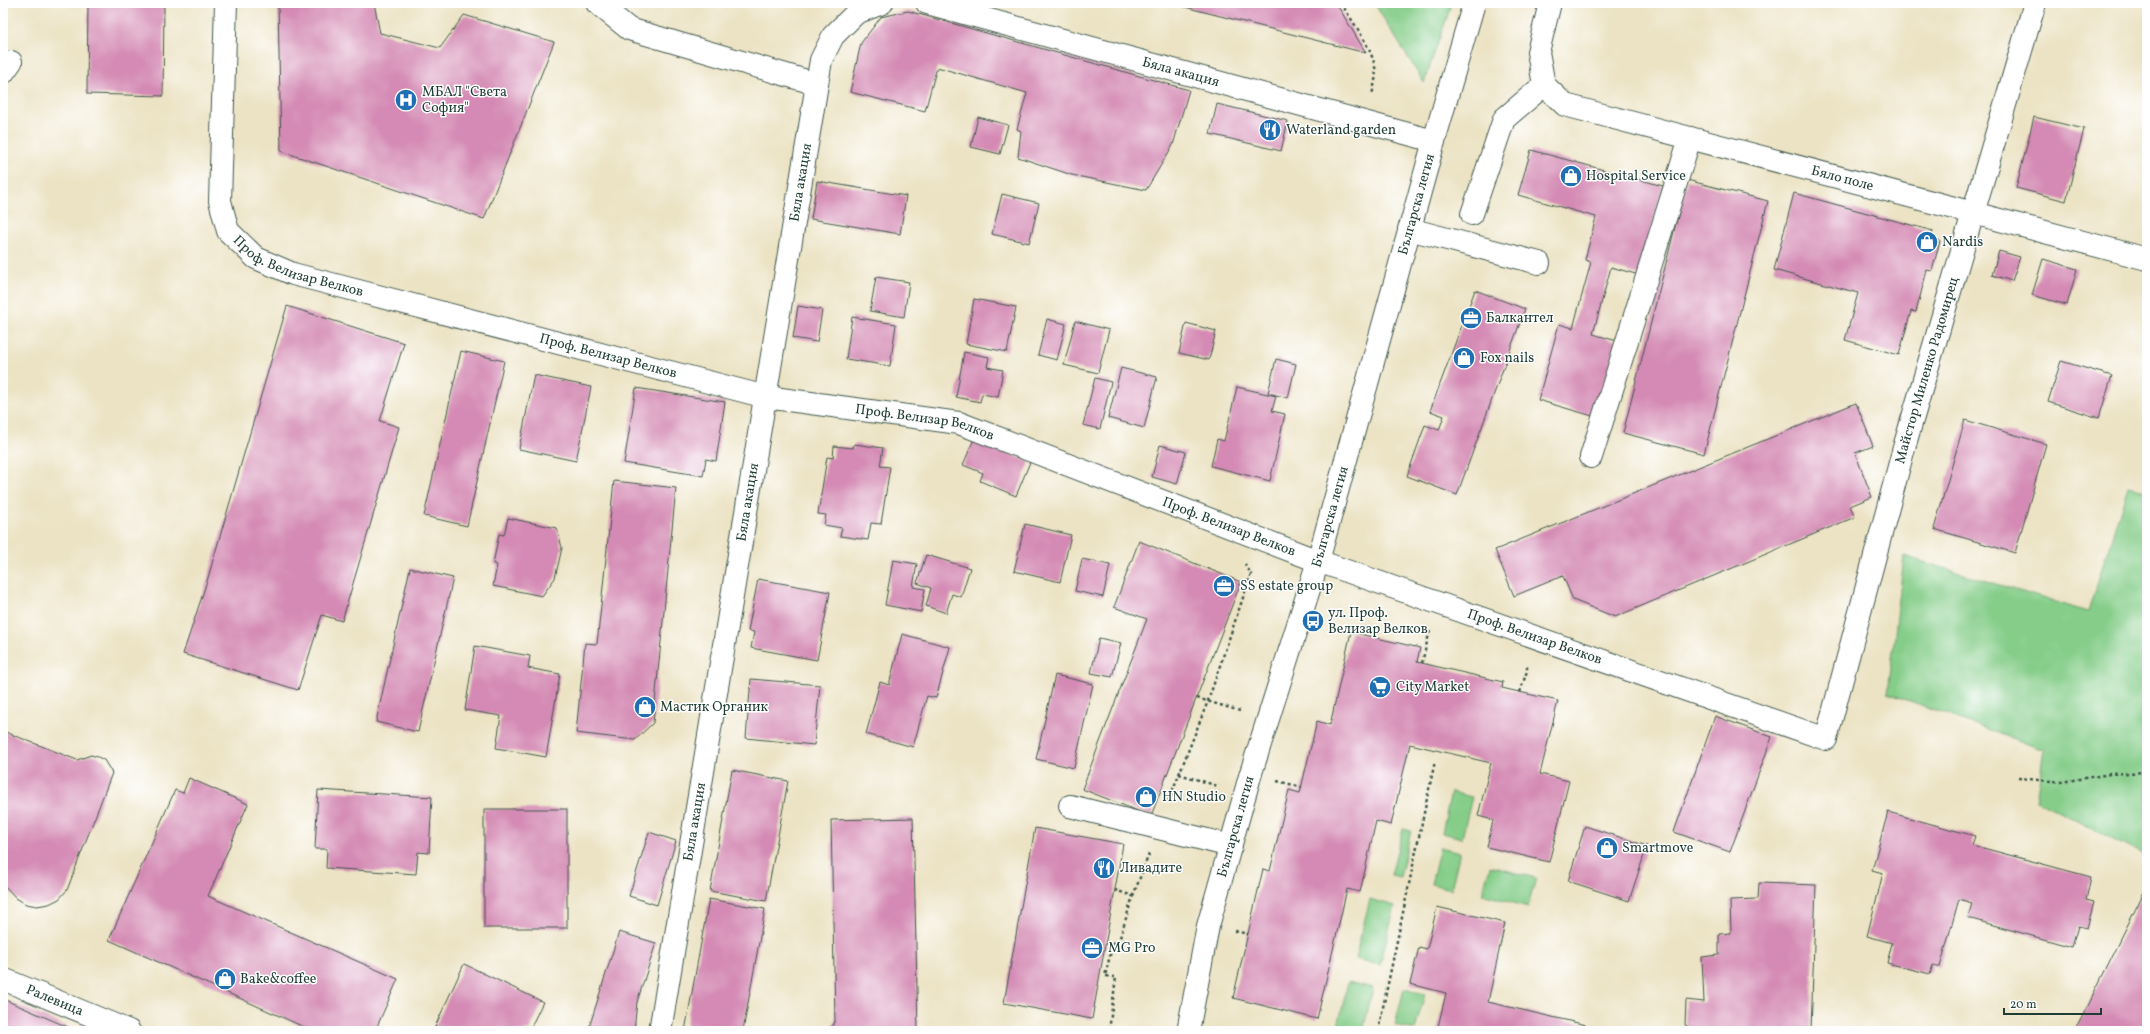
<svg xmlns="http://www.w3.org/2000/svg" width="2150" height="1034" viewBox="0 0 2150 1034" font-family="Vollkorn,serif">
<style>
.green{fill:#85cd89;stroke:#52855e}
.building{fill:#d48ab4}
.lines{fill:none;stroke-linecap:round;stroke-linejoin:round}
.minor-casing{stroke:#3e564a;stroke-width:24}
.path{stroke:#3e564a;stroke-width:2.5;stroke-dasharray:3 3;stroke-linecap:butt}
.minor{stroke:#fff;stroke-width:22}
.labels{text-anchor:middle;dominant-baseline:central;stroke-width:3;stroke-linejoin:round;paint-order:stroke}
.street-label{font-size:14px;fill:#1f3d34;stroke:#fff}
.poi-label{font-size:14px;fill:#1f3d34;stroke:#fff;text-anchor:start}
</style>
<rect width="100%" height="100%" fill="#fff"/>
<filter id="ink" filterUnits="userSpaceOnUse"><feTurbulence type="fractalNoise" baseFrequency=".025" numOctaves="2"/><feDisplacementMap in="SourceGraphic" scale="8" xChannelSelector="R" yChannelSelector="G"/><feConvolveMatrix kernelMatrix="1 2 1 2 8 2 1 2 1" color-interpolation-filters="sRGB"/></filter>
<filter id="wash" filterUnits="userSpaceOnUse"><feTurbulence type="fractalNoise" baseFrequency=".012" numOctaves="4" result="noise"/><feDisplacementMap in="SourceGraphic" scale="16" xChannelSelector="R" yChannelSelector="G"/><feGaussianBlur stdDeviation="0.9" result="paint"/><feColorMatrix in="noise" values="0 0 0 0 0 0 0 0 0 0 0 0 0 0 0 0 0 1.4 0 .05"/><feComposite in="paint" operator="in"/></filter>
<g filter="url(#wash)">
<rect width="100%" height="100%" fill="#ece3c4"/>
<!-- green -->
<g class="green">
<path d="M1374,3H1452L1424,83Z"/>
<path d="M2128,486L2147,490V856L2036,800L2044,750L1888,693L1904,556L2088,612Z"/>
<path d="M1451,792L1472,797L1462,838L1442,833Z"/>
<path d="M1403,829L1411,831L1400,877L1391,875Z"/>
<path d="M1440,847L1460,852L1451,889L1431,884Z"/>
<path d="M1490,866L1536,878L1528,907L1482,894Z"/>
<path d="M1370,899L1395,906L1380,965L1355,959Z"/>
<path d="M1348,982L1373,988L1363,1031H1337Z"/>
<path d="M1404,989L1425,994L1415,1030L1395,1025Z"/>
</g>
<g id="blocks">
<!-- building -->
<g class="building">
<path d="M88,3H164L163,96L87,94Z"/>
<path d="M278,3H374L380,33L440,48L464,15L554,42L484,219L281,151Z"/>
<path d="M1173,3H1336L1366,53L1173,4Z"/>
<path d="M908,11L1189,90L1173,145L1146,190L1072,175L1018,157L1021,131L1017,129L1027,93L937,67L925,111L850,92L861,43L881,17Z"/>
<path d="M1217,104L1288,121L1281,151L1210,134Z"/>
<path d="M978,117L1008,125L1000,154L971,147Z"/>
<path d="M2034,117L2084,129L2066,201L2016,188Z"/>
<path d="M1531,150L1663,186L1639,275L1611,267L1593,334L1617,341L1596,417L1538,400L1559,324L1573,328L1591,262L1585,260L1596,217L1518,195Z"/>
<path d="M1687,180L1768,201L1704,454L1623,433Z"/>
<path d="M817,181L906,196L900,234L811,219Z"/>
<path d="M1794,193L1933,231L1931,238L1940,241L1932,271L1927,270L1916,312L1911,311L1899,355L1845,340L1858,293L1774,270Z"/>
<path d="M1002,194L1039,203L1029,243L992,234Z"/>
<path d="M1999,251L2020,257L2012,281L1992,275Z"/>
<path d="M2043,259L2077,269L2067,305L2032,295Z"/>
<path d="M876,277L909,282L904,317L870,311Z"/>
<path d="M1475,290L1525,309L1457,495L1407,476L1425,425L1439,430L1444,416L1430,411Z"/>
<path d="M974,299L1016,307L1007,352L966,344Z"/>
<path d="M287,306L404,343L380,421L399,427L342,621L322,615L298,690L183,654L207,581Z"/>
<path d="M798,306L822,310L817,342L793,338Z"/>
<path d="M852,317L896,324L890,366L846,359Z"/>
<path d="M1047,319L1066,324L1057,360L1038,355Z"/>
<path d="M1075,321L1109,330L1098,373L1064,365Z"/>
<path d="M1186,323L1216,331L1209,360L1179,353Z"/>
<path d="M461,351L504,361L467,526L424,516Z"/>
<path d="M964,352L989,357L987,367L1003,370L998,397L982,394L980,402L956,397Z"/>
<path d="M1276,359L1296,364L1288,398L1268,393Z"/>
<path d="M2061,361L2112,376L2099,418L2048,402Z"/>
<path d="M1121,368L1157,377L1144,428L1108,418Z"/>
<path d="M534,375L591,387L576,461L519,449Z"/>
<path d="M1095,378L1111,382L1100,429L1083,425Z"/>
<path d="M1237,387L1276,396L1272,411L1285,414L1270,481L1211,466L1217,439L1224,441Z"/>
<path d="M636,388L725,402L716,461L706,459L703,476L624,463Z"/>
<path d="M1856,403L1873,446L1855,453L1872,497L1850,506L1855,517L1615,617L1573,600L1563,576L1514,596L1495,550Z"/>
<path d="M1965,420L2046,444L2015,553L1934,529Z"/>
<path d="M974,439L1030,462L1016,496L980,481L983,473L963,465Z"/>
<path d="M854,444L883,448L880,466L890,467L881,524L871,523L868,540L840,536L842,528L824,525L826,515L818,514L827,457L833,458L834,446L853,448Z"/>
<path d="M1160,445L1186,452L1177,484L1152,477Z"/>
<path d="M614,481L676,488L653,723L635,740L576,733L585,643L597,644Z"/>
<path d="M508,518L557,528L562,548L555,578L542,596L493,586L497,565L493,564L499,534L504,535Z"/>
<path d="M1025,524L1071,535L1060,582L1014,571Z"/>
<path d="M1139,541L1241,582L1151,816L1082,789L1147,619L1114,607Z"/>
<path d="M926,555L970,568L961,597L952,594L946,613L926,606L931,588L917,583Z"/>
<path d="M1082,559L1110,565L1103,597L1075,591Z"/>
<path d="M893,560L917,564L913,587L925,589L921,612L885,605Z"/>
<path d="M410,568L453,578L418,732L376,722Z"/>
<path d="M758,579L830,592L817,660L751,648L754,632L748,631Z"/>
<path d="M1351,632L1420,648L1417,662L1503,682L1502,688L1558,701L1540,774L1569,781L1549,862L1487,847L1493,820L1478,816L1491,763L1410,744L1391,825L1376,821L1360,892L1347,889L1317,1019L1233,998L1263,869L1270,871L1289,790L1300,793L1317,721L1330,725Z"/>
<path d="M902,634L950,647L936,698L927,696L913,747L866,734L880,682L889,685Z"/>
<path d="M1099,638L1121,643L1112,677L1091,673Z"/>
<path d="M475,646L530,656L528,668L560,674L546,757L496,748L501,716L465,710Z"/>
<path d="M1055,675L1093,684L1074,768L1036,759Z"/>
<path d="M751,679L820,685L814,745L746,738Z"/>
<path d="M1715,716L1772,737L1730,852L1674,832Z"/>
<path d="M3,731L77,760L91,755L98,757L104,760L112,773L67,890L59,899L49,904L37,906L26,904L16,898L3,884Z"/>
<path d="M732,770L788,781L766,901L710,891Z"/>
<path d="M189,778L248,804L208,896L398,979L375,1031H313L109,940L175,790L183,793Z"/>
<path d="M318,790L432,797L429,853L418,852L416,874L326,868L327,849H315Z"/>
<rect x="484" y="809" width="83" height="119"/>
<path d="M1888,812L1975,836L1972,845L2091,877L2086,900L2094,902L2087,928L2078,926L2072,947L1968,918L1972,903L1959,899L1940,967L1933,965L1930,974L1887,963L1892,943L1867,936L1883,873L1872,870Z"/>
<path d="M913,818L918,1031H830L835,1021L831,820Z"/>
<path d="M1585,826L1647,846L1629,901L1568,881Z"/>
<path d="M1035,828L1123,844L1092,1019L1004,1003Z"/>
<path d="M649,832L676,841L657,905L629,896Z"/>
<path d="M1759,883L1816,885L1811,1031H1696L1685,1025L1686,1000L1704,1002L1702,957L1719,955V934L1731,933L1730,900L1758,899Z"/>
<path d="M2147,886V1031H2075Z"/>
<path d="M709,899L765,909L743,1031H685Z"/>
<path d="M1437,907L1505,923L1488,1002L1612,1031H1437L1446,993L1410,984L1419,947L1427,949Z"/>
<path d="M619,932L656,943L637,1002L634,1031H588Z"/>
<path d="M464,964L543,1002L529,1031H433Z"/>
<path d="M3,999L77,1031H3Z"/>
</g>
</g>
</g>
<g filter="url(#ink)">
<use href="#blocks" fill-opacity="0" stroke="#3e564a" stroke-width="1"/>
<g class="lines">
<!-- minor casing -->
<g class="minor-casing">
<g id="minor">
<path id="s1" d="M226,3L220,201L228,231L256,258L293,274L766,397L959,423L1318,561L1826,739L1905,444L2035,3"/>
<path d="M597,3L629,29L817,84"/>
<path id="s2" d="M927,3L1434,141"/>
<path d="M3,73L11,62"/>
<path id="s3" d="M1544,85L1565,105L2147,259"/>
<path d="M1544,85L1538,52L1550,3"/>
<path d="M1472,214L1504,119L1544,85"/>
<path d="M1409,229L1539,263"/>
<path d="M1591,457L1690,138"/>
<path d="M1070,806L1231,846"/>
<path id="s4" d="M3,979L129,1031"/>
<path id="s5" d="M660,1031L821,60L833,36L856,13L882,3"/>
<path id="s6" d="M1188,1031L1208,926L1250,776L1318,561L1434,141L1474,3"/>
</g>
</g>
<!-- path -->
<g class="path">
<path d="M1341,3C1352,21 1371,46 1375,67C1377,76 1374,85 1372,95"/>
<path d="M1422,663L1430,630"/>
<path d="M1520,692L1527,671V664"/>
<path d="M1197,698L1240,711"/>
<path d="M1179,774L1218,786"/>
<path d="M2018,778L2061,782L2110,774L2147,772"/>
<path d="M1277,781L1302,787"/>
<path d="M1168,802L1208,701L1251,574L1245,564"/>
<path d="M1133,896L1149,854"/>
<path d="M1235,931L1248,934"/>
<path d="M1106,942L1113,943L1105,976L1116,977L1109,1031"/>
<path d="M1113,943L1118,944L1133,896L1115,890"/>
<path d="M1378,1031L1435,761"/>
</g>
<!-- minor -->
<use href="#minor" class="minor"/>
</g>
</g>
<!-- icons -->
<defs>
<g id="hospital-disc" transform="scale(1.15)"><circle r="9.5" fill="#1f6fb2" stroke="#fff"/><path d="M-5-5h3v3.5h4V-5h3V5h-3V1.5h-4V5h-3Z" fill="#fff"/></g>
<g id="restaurant-disc" transform="scale(1.15)"><circle r="9.5" fill="#1f6fb2" stroke="#fff"/><path d="M-5-6h1v4h1v-4h1v4h1v-4h1v5L-1.5 .5V6h-2V.5L-5-1ZM5-6V6H3V1.5H1.5Q1.5-4 5-6Z" fill="#fff"/></g>
<g id="shop-disc" transform="scale(1.15)"><circle r="9.5" fill="#1f6fb2" stroke="#fff"/><path d="M-5-2.5h2.3a2.7 3.5 0 0 1 5.4 0H5L5.5 6h-11ZM-1.5-2.5h3a1.5 2.3 0 0 0-3 0Z" fill="#fff"/></g>
<g id="office-disc" transform="scale(1.15)"><circle r="9.5" fill="#1f6fb2" stroke="#fff"/><path d="M-6-3h4V-5.5h4V-3h4V5H-6ZM-1-4.5V-3h2v-1.5ZM-6 0V1H6V0Z" fill="#fff"/></g>
<g id="bus-disc" transform="scale(1.15)"><circle r="9.5" fill="#1f6fb2" stroke="#fff"/><path d="M-5-6H5V4H4V6H2V4H-2V6H-4V4H-5ZM-3.5-4V0h7V-4ZM-3.5 1.2v1.5H-2V1.2ZM2 1.2v1.5H3.5V1.2Z" fill="#fff"/></g>
<g id="supermarket-disc" transform="scale(1.15)"><circle r="9.5" fill="#1f6fb2" stroke="#fff"/><path d="M-6-5.5h2.5l.6 2H6L4.5 2H-2.5L-4.4-4H-6ZM-1.5 3.2a1.3 1.3 0 1 0 .1 0ZM3 3.2a1.3 1.3 0 1 0 .1 0Z" fill="#fff"/></g>
</defs>
<g fill-rule="evenodd">
<use href="#hospital-disc" x="406" y="100"/>
<use href="#restaurant-disc" x="1270" y="130"/>
<use href="#shop-disc" x="1571" y="176"/>
<use href="#shop-disc" x="1927" y="242"/>
<use href="#office-disc" x="1471" y="318"/>
<use href="#shop-disc" x="1464" y="358"/>
<use href="#office-disc" x="1224" y="586"/>
<use href="#bus-disc" x="1313" y="621"/>
<use href="#supermarket-disc" x="1380" y="687"/>
<use href="#shop-disc" x="645" y="707"/>
<use href="#shop-disc" x="1146" y="797"/>
<use href="#shop-disc" x="1607" y="848"/>
<use href="#restaurant-disc" x="1104" y="868"/>
<use href="#office-disc" x="1092" y="948"/>
<use href="#shop-disc" x="225" y="979"/>
</g>
<g class="labels">
<!-- street labels -->
<g class="street-label">
<text stroke="none"><textPath href="#s2" startOffset="263">Бяла акация</textPath></text>
<text stroke="none"><textPath href="#s3" startOffset="316">Бяло поле</textPath></text>
<text stroke="none"><textPath href="#s5" startOffset="860">Бяла акация</textPath></text>
<text stroke="none"><textPath href="#s6" startOffset="858">Българска легия</textPath></text>
<text stroke="none"><textPath href="#s1" startOffset="310">Проф. Велизар Велков</textPath></text>
<text stroke="none"><textPath href="#s1" startOffset="634">Проф. Велизар Велков</textPath></text>
<text stroke="none"><textPath href="#s1" startOffset="2297">Майстор Миленко Радомирец</textPath></text>
<text stroke="none"><textPath href="#s1" startOffset="958">Проф. Велизар Велков</textPath></text>
<text stroke="none"><textPath href="#s5" startOffset="536">Бяла акация</textPath></text>
<text stroke="none"><textPath href="#s6" startOffset="534">Българска легия</textPath></text>
<text stroke="none"><textPath href="#s1" startOffset="1281">Проф. Велизар Велков</textPath></text>
<text stroke="none"><textPath href="#s1" startOffset="1606">Проф. Велизар Велков</textPath></text>
<text stroke="none"><textPath href="#s5" startOffset="212">Бяла акация</textPath></text>
<text stroke="none"><textPath href="#s6" startOffset="210">Българска легия</textPath></text>
<text stroke="none"><textPath href="#s4" startOffset="56">Ралевица</textPath></text>
</g>
<!-- poi labels -->
<g class="poi-label">
<text x="422" y="92">МБАЛ "Света<tspan x="422" dy="16">София"</tspan></text>
<text x="1286" y="130">Waterland garden</text>
<text x="1586" y="176">Hospital Service</text>
<text x="1942" y="242">Nardis</text>
<text x="1486" y="318">Балкантел</text>
<text x="1480" y="358">Fox nails</text>
<text x="1240" y="586">SS estate group</text>
<text x="1328" y="613">ул. Проф.<tspan x="1328" dy="16">Велизар Велков</tspan></text>
<text x="1396" y="687">City Market</text>
<text x="660" y="707">Мастик Органик</text>
<text x="1162" y="797">HN Studio</text>
<text x="1622" y="848">Smartmove</text>
<text x="1120" y="868">Ливадите</text>
<text x="1108" y="948">MG Pro</text>
<text x="240" y="979">Bake&amp;coffee</text>
</g>
</g>
<!-- margin -->
<rect width="2150" height="1034" fill="none" stroke="#fff" stroke-width="16"/>
<!-- scale -->
<path d="M2004 1008v6h97v-6" fill="none" stroke="#1f3d34" stroke-width="2"/>
<text x="2010" y="1008" font-size="12" fill="#1f3d34" stroke="#ffffff" stroke-width="3" paint-order="stroke">20 m</text>
</svg>
